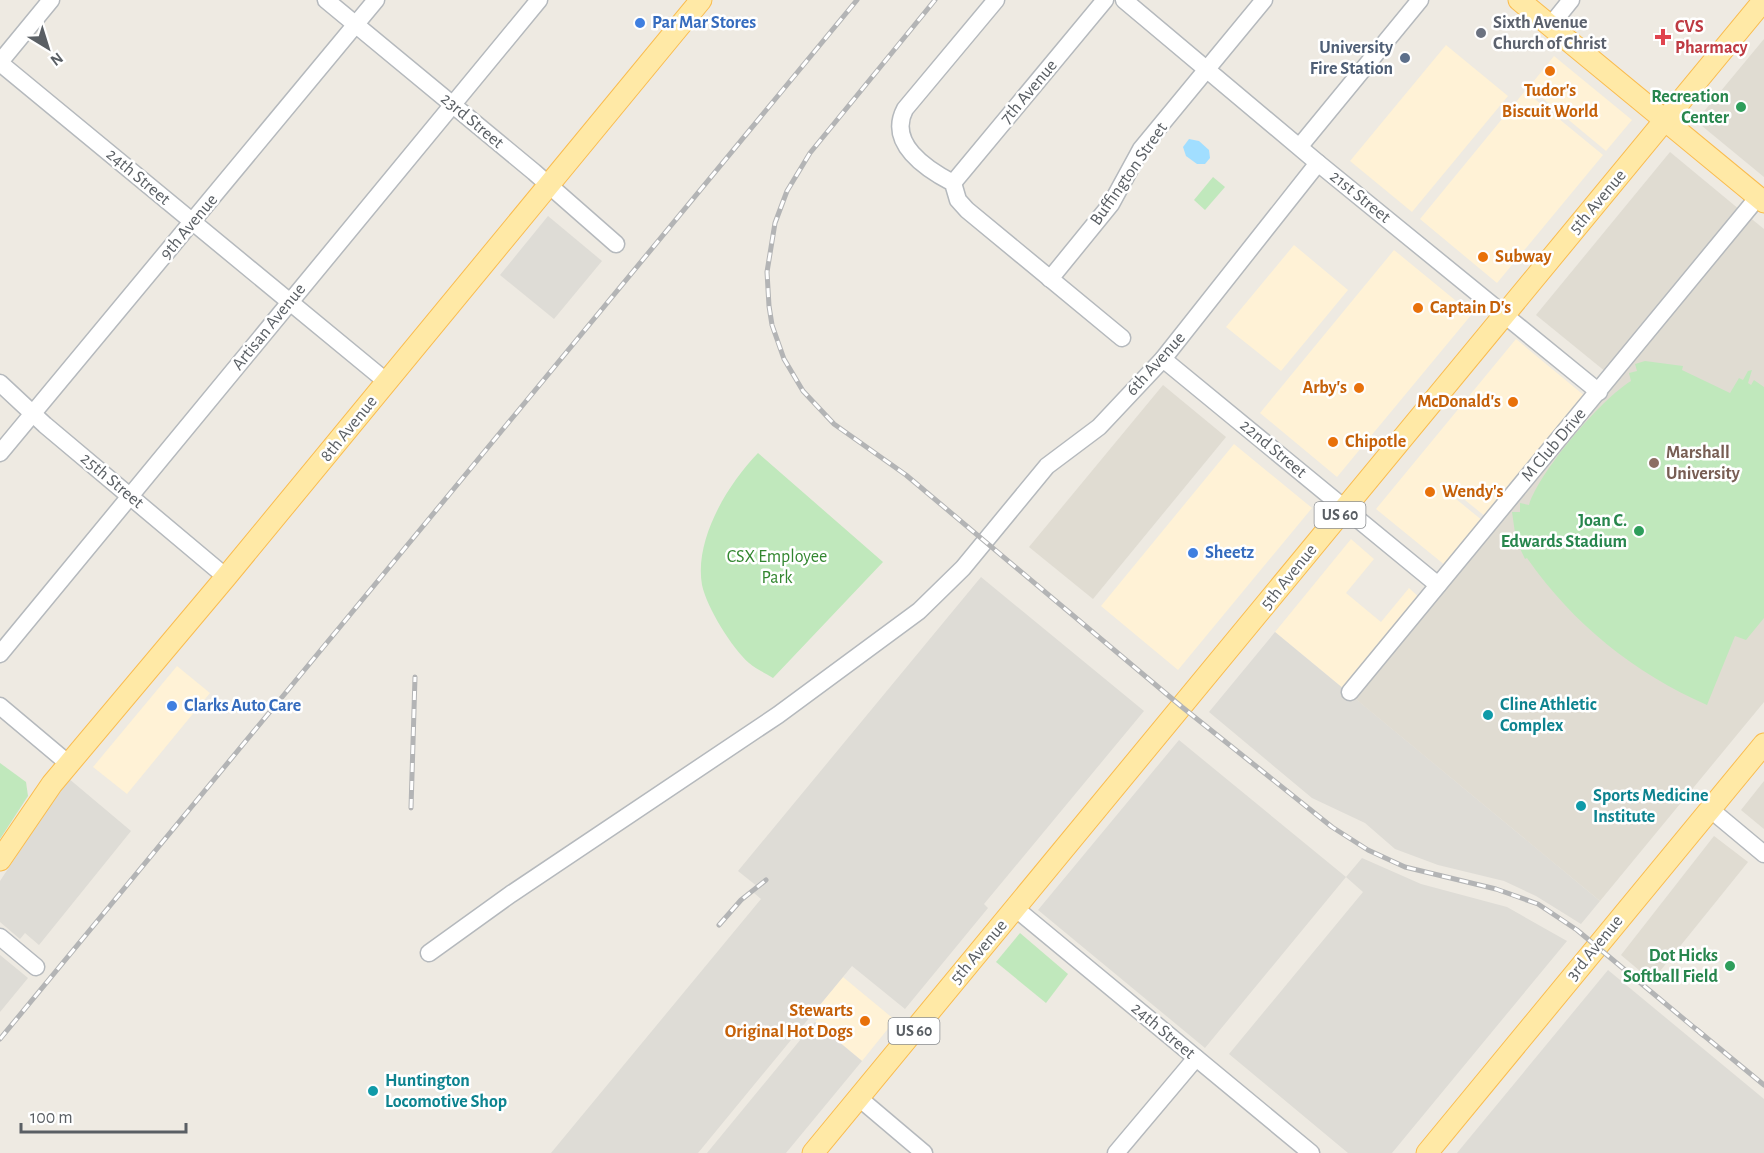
<svg xmlns="http://www.w3.org/2000/svg" width="1764" height="1153" viewBox="0 0 1764 1153" font-family="'Alegreya Sans',sans-serif">
<style>
.commercial{fill:#fff2d6}
.industrial{fill:#dedcd6}
.education{fill:#e0dcd2}
.green{fill:#c0e8bc}
.water{fill:#a1deff}
.lines{fill:none;stroke-linecap:round;stroke-linejoin:round}
.minor-casing{stroke:#b5b9bd;stroke-width:19}
.major-casing{stroke:#fabc4f;stroke-width:23}
.minor{stroke:#fff;stroke-width:16}
.major{stroke:#ffe9a6;stroke-width:21}
.rail-casing{stroke:#b3b4b5;stroke-width:5}
.rail{stroke:#fff;stroke-width:3;stroke-dasharray:9;stroke-linecap:butt}
.shop-dot{fill:#3f7fe0;stroke:#fff;stroke-width:2}
.worship-dot{fill:#6b7280;stroke:#fff;stroke-width:2}
.health-dot{fill:#e0444e;stroke:#fff;stroke-width:2}
.service-dot{fill:#5c6f8a;stroke:#fff;stroke-width:2}
.food-dot{fill:#e8710a;stroke:#fff;stroke-width:2}
.leisure-dot{fill:#2e9e5b;stroke:#fff;stroke-width:2}
.education-dot{fill:#8d6e63;stroke:#fff;stroke-width:2}
.culture-dot{fill:#0f9aa8;stroke:#fff;stroke-width:2}
.labels{text-anchor:middle;dominant-baseline:central;stroke-width:5;stroke-linejoin:round;paint-order:stroke}
.shield{fill:#fff;stroke:#8c8f92;stroke-width:1.5}
.shield-label{font-size:16px;font-weight:bold;fill:#5a5f64}
.shop-label{font-size:18px;font-weight:bold;fill:#366cbe;stroke:#fff;text-anchor:start}
.worship-label{font-size:18px;font-weight:bold;fill:#5b616d;stroke:#fff;text-anchor:start}
.health-label{font-size:18px;font-weight:bold;fill:#be3a42;stroke:#fff;text-anchor:start}
.service-label{font-size:18px;font-weight:bold;fill:#4e5e75;stroke:#fff;text-anchor:end}
.food-label{font-size:18px;font-weight:bold;fill:#c56008;stroke:#fff;text-anchor:start}
.street-label{font-size:18px;fill:#5a5f64;stroke:#fff}
.leisure-label{font-size:18px;font-weight:bold;fill:#27864d;stroke:#fff;text-anchor:end}
.education-label{font-size:18px;font-weight:bold;fill:#785e54;stroke:#fff;text-anchor:start}
.park-label{font-size:18px;fill:#32862f;stroke:#fff}
.culture-label{font-size:18px;font-weight:bold;fill:#0d838f;stroke:#fff;text-anchor:start}
</style>
<rect width="100%" height="100%" fill="#eeeae2"/>
<!-- commercial -->
<g class="commercial">
<path d="M1446,45L1508,96L1412,212L1350,161Z"/>
<path d="M1554,56L1632,120L1606,151L1529,87Z"/>
<path d="M1525,91L1603,155L1497,283L1420,219Z"/>
<path d="M1294,245L1348,290L1281,371L1226,327Z"/>
<path d="M1394,250L1472,314L1337,477L1260,413Z"/>
<path d="M1516,339L1586,397L1486,517L1460,496L1456,499L1483,521L1446,566L1376,509Z"/>
<path d="M1234,444L1312,508L1178,670L1101,606Z"/>
<path d="M1351,539L1374,559L1346,593L1381,622L1409,588L1420,598L1344,689L1275,632Z"/>
<path d="M177,666L210,693L127,794L93,767Z"/>
<path d="M843,977L895,1020L862,1061L815,1022L823,1013L817,1008Z"/>
</g>
<!-- industrial -->
<g class="industrial">
<path d="M548,216L602,261L554,319L500,275Z"/>
<path d="M981,577L1144,711L984,904L988,908L905,1009L852,966L698,1153H551L761,899L754,893L758,887L738,871Z"/>
<path d="M1275,632L1600,901L1581,924L1536,896L1504,881L1438,865L1395,849L1365,823L1312,798L1209,712Z"/>
<path d="M1179,740L1346,877L1362,858L1421,884L1507,907L1567,941L1392,1153H1348L1229,1054L1363,892L1346,877L1205,1048L1038,910Z"/>
<path d="M68,778L131,831L39,945L25,933L20,939L0,922V881Z"/>
<path d="M0,955L28,978L0,1012Z"/>
<path d="M1608,970L1764,1099V1153H1457Z"/>
<path d="M815,1022L862,1061L786,1153H707Z"/>
</g>
<!-- education -->
<g class="education">
<path d="M1764,39V177L1696,121Z"/>
<path d="M1670,152L1740,210L1606,372L1536,315Z"/>
<path d="M1748,216L1764,229V702L1600,901L1352,696Z"/>
<path d="M1163,385L1226,437L1093,599L1029,547Z"/>
<path d="M1764,781V829L1741,810Z"/>
<path d="M1714,836L1748,862L1652,981L1621,955Z"/>
</g>
<!-- green -->
<g class="green">
<path d="M1213,177L1225,187L1205,210L1194,200Z"/>
<path d="M1645,361L1683,366L1682,370L1730,393L1739,378L1743,380L1748,371L1752,370L1748,383L1751,385L1754,380L1764,387V618L1746,640L1735,636L1707,705C1634,673 1573,624 1527,558L1525,559L1516,540L1512,512H1520V503L1529,505C1539,472 1601,399 1631,381L1629,373L1637,371L1635,364Z"/>
<path d="M758,453L883,562L773,678C765,673 756,669 749,663C732,648 707,608 702,585C694,539 728,484 758,453Z"/>
<path d="M0,763L26,782L28,796L0,839Z"/>
<path d="M1020,933L1068,974L1046,1003L996,962Z"/>
</g>
<!-- water -->
<path class="water" d="M1189,139L1199,141L1209,150L1210,158L1205,164H1197L1186,156L1183,147Z"/>
<g class="lines">
<!-- minor casing -->
<g class="minor-casing">
<g id="minor">
<path d="M326,0L534,172L616,244"/>
<path d="M996,0L905,109C887,143 926,169 953,183L958,200L967,210L1122,338"/>
<path d="M1124,0L1318,163L1599,392"/>
<path d="M1550,26L1571,0"/>
<path d="M0,62L51,0"/>
<path d="M0,63L387,382"/>
<path d="M1300,146L1420,0"/>
<path d="M953,183L1105,0"/>
<path d="M1050,279L1111,204L1141,149L1264,0"/>
<path d="M1163,359L1438,585"/>
<path d="M0,383L45,425L226,577"/>
<path d="M0,453L376,0"/>
<path d="M0,654L539,0"/>
<path d="M1350,692L1758,197"/>
<path d="M0,706L69,764"/>
<path d="M1710,809L1764,854"/>
<path d="M1015,908L1311,1153"/>
<path d="M0,937L36,967"/>
<path d="M429,953L511,894L778,715L919,611L963,568L1047,466L1099,427L1163,359L1318,163"/>
<path d="M859,1098L924,1153"/>
<path d="M1116,1153L1196,1058"/>
</g>
</g>
<!-- major casing -->
<g class="major-casing">
<g id="major">
<path d="M1519,0L1764,202"/>
<path d="M0,860L52,784L226,577L701,0"/>
<path d="M813,1153L1764,0"/>
<path d="M1427,1153L1764,744"/>
</g>
</g>
<!-- minor -->
<use href="#minor" class="minor"/>
<!-- major -->
<use href="#major" class="major"/>
<!-- rail casing -->
<g class="rail-casing">
<g id="rail">
<path d="M935,0L810,153L787,191L775,223L767,272L769,306L772,325L784,359L803,391L834,424L906,475L1182,707L1332,827L1368,850L1405,867L1496,889L1538,904L1577,930L1703,1035"/>
<path d="M411,808L415,677"/>
<path d="M719,925L741,900L766,880"/>
<path d="M1696,1029L1764,1085"/>
<path d="M0,1039L857,0"/>
</g>
</g>
<!-- rail -->
<use href="#rail" class="rail"/>
</g>
<!-- markers -->
<g class="shop-dot">
<circle cx="640" cy="23" r="6"/>
<circle cx="1193" cy="553" r="6"/>
<circle cx="172" cy="706" r="6"/>
</g>
<circle class="worship-dot" cx="1481" cy="33" r="6"/>
<path class="health-dot" d="M1660 28h6v6h6v6h-6v6h-6v-6h-6v-6h6z"/>
<circle class="service-dot" cx="1405" cy="58" r="6"/>
<g class="food-dot">
<circle cx="1550" cy="71" r="6"/>
<circle cx="1483" cy="257" r="6"/>
<circle cx="1418" cy="308" r="6"/>
<circle cx="1359" cy="388" r="6"/>
<circle cx="1513" cy="402" r="6"/>
<circle cx="1333" cy="442" r="6"/>
<circle cx="1430" cy="492" r="6"/>
<circle cx="865" cy="1021" r="6"/>
</g>
<g class="leisure-dot">
<circle cx="1741" cy="107" r="6"/>
<circle cx="1639" cy="531" r="6"/>
<circle cx="1730" cy="966" r="6"/>
</g>
<circle class="education-dot" cx="1654" cy="463" r="6"/>
<g class="culture-dot">
<circle cx="1488" cy="715" r="6"/>
<circle cx="1581" cy="806" r="6"/>
<circle cx="373" cy="1091" r="6"/>
</g>
<g class="labels">
<!-- shield labels -->
<g class="shield">
<rect x="1314.5" y="502" width="51" height="26" rx="4.5"/>
<rect x="888.5" y="1018" width="51" height="26" rx="4.5"/>
</g>
<g class="shield-label">
<text x="1340" y="515">US 60</text>
<text x="914" y="1031">US 60</text>
</g>
<!-- shop labels -->
<g class="shop-label">
<text x="652" y="23">Par Mar Stores</text>
<text x="1205" y="553">Sheetz</text>
<text x="184" y="706">Clarks Auto Care</text>
</g>
<!-- worship labels -->
<g class="worship-label">
<text x="1493" y="23">Sixth Avenue<tspan x="1493" dy="21">Church of Christ</tspan></text>
</g>
<!-- health labels -->
<g class="health-label">
<text x="1675" y="27">CVS<tspan x="1675" dy="21">Pharmacy</tspan></text>
</g>
<!-- service labels -->
<g class="service-label">
<text x="1393" y="48">University<tspan x="1393" dy="21">Fire Station</tspan></text>
</g>
<!-- food labels -->
<g class="food-label">
<text x="1550" y="91" text-anchor="middle">Tudor's<tspan x="1550" dy="21">Biscuit World</tspan></text>
<text x="1495" y="257">Subway</text>
<text x="1430" y="308">Captain D's</text>
<text x="1347" y="388" text-anchor="end">Arby's</text>
<text x="1501" y="402" text-anchor="end">McDonald's</text>
<text x="1345" y="442">Chipotle</text>
<text x="1442" y="492">Wendy's</text>
<text x="853" y="1011" text-anchor="end">Stewarts<tspan x="853" dy="21">Original Hot Dogs</tspan></text>
</g>
<!-- street labels -->
<g class="street-label">
<text transform="translate(1029 92) rotate(-50)">7th Avenue</text>
<text transform="translate(472 121) rotate(40)">23rd Street</text>
<text transform="translate(1129 174) rotate(-55)">Buffington Street</text>
<text transform="translate(138 177) rotate(40)">24th Street</text>
<text transform="translate(1360 197) rotate(39)">21st Street</text>
<text transform="translate(1598 202) rotate(-50)">5th Avenue</text>
<text transform="translate(189 227) rotate(-50)">9th Avenue</text>
<text transform="translate(269 327) rotate(-51)">Artisan Avenue</text>
<text transform="translate(1156 364) rotate(-48)">6th Avenue</text>
<text transform="translate(349 429) rotate(-51)">8th Avenue</text>
<text transform="translate(1554 445) rotate(-50)">M Club Drive</text>
<text transform="translate(1273 449) rotate(40)">22nd Street</text>
<text transform="translate(112 481) rotate(40)">25th Street</text>
<text transform="translate(1289 577) rotate(-51)">5th Avenue</text>
<text transform="translate(1595 948) rotate(-51)">3rd Avenue</text>
<text transform="translate(979 952) rotate(-50)">5th Avenue</text>
<text transform="translate(1163 1031) rotate(40)">24th Street</text>
</g>
<!-- leisure labels -->
<g class="leisure-label">
<text x="1729" y="97">Recreation<tspan x="1729" dy="21">Center</tspan></text>
<text x="1627" y="521">Joan C.<tspan x="1627" dy="21">Edwards Stadium</tspan></text>
<text x="1718" y="956">Dot Hicks<tspan x="1718" dy="21">Softball Field</tspan></text>
</g>
<!-- education labels -->
<g class="education-label">
<text x="1666" y="453">Marshall<tspan x="1666" dy="21">University</tspan></text>
</g>
<!-- park labels -->
<g class="park-label">
<text x="777" y="557">CSX Employee<tspan x="777" dy="21">Park</tspan></text>
</g>
<!-- culture labels -->
<g class="culture-label">
<text x="1500" y="705">Cline Athletic<tspan x="1500" dy="21">Complex</tspan></text>
<text x="1593" y="796">Sports Medicine<tspan x="1593" dy="21">Institute</tspan></text>
<text x="385" y="1081">Huntington<tspan x="385" dy="21">Locomotive Shop</tspan></text>
</g>
</g>
<!-- north arrow -->
<g transform="translate(48 48) rotate(142)" stroke="#ffffff" stroke-width="4.5" paint-order="stroke">
<path d="M0-4.5L10 22L0 15L-10 22Z" fill="#5a5f64"/>
<text y="-9" font-size="16" font-weight="bold" text-anchor="middle" fill="#5a5f64">N</text>
</g>
<!-- scale -->
<path d="M21 1123v9h165v-9" fill="none" stroke="#5a5f64" stroke-width="3"/>
<text x="30" y="1123" font-size="18" fill="#5a5f64" stroke="#ffffff" stroke-width="4.5" paint-order="stroke">100 m</text>
</svg>
